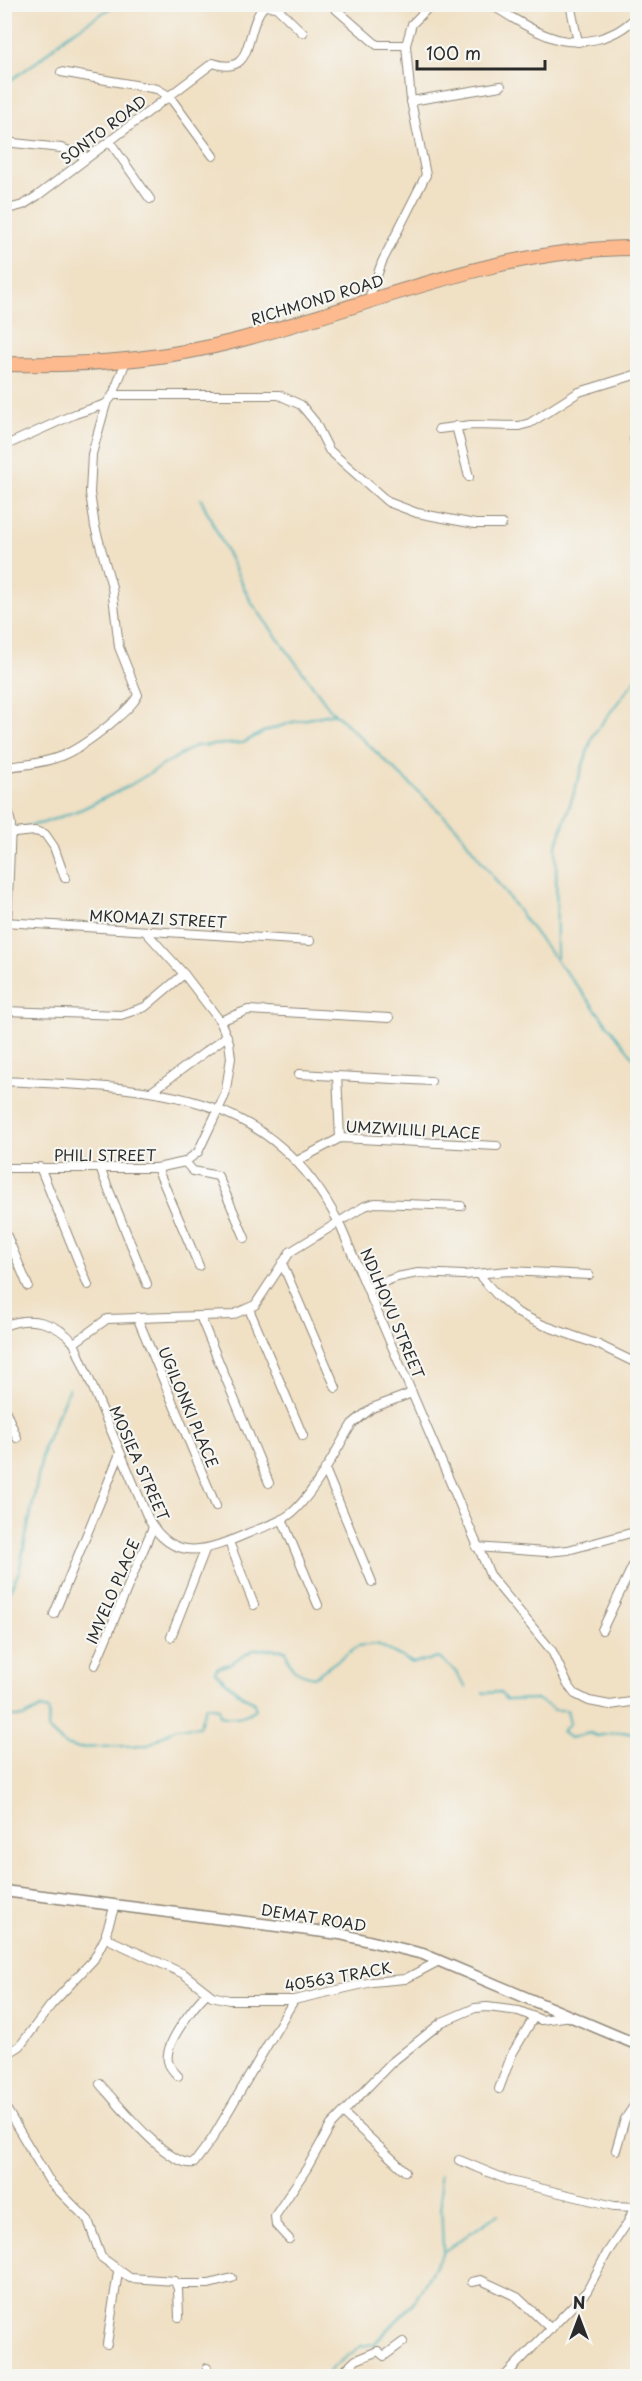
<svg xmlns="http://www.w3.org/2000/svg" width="642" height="2381" viewBox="0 0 642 2381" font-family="'Playpen Sans',sans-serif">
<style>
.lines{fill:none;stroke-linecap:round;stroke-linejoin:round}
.stream{stroke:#3fafb8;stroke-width:2}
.minor-casing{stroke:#8e8678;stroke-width:10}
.tertiary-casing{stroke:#8e8678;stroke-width:13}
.trunk-casing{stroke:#8e8678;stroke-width:16}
.minor{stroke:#fff;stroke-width:8}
.tertiary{stroke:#fff;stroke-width:10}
.trunk{stroke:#fcba8e;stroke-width:14}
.labels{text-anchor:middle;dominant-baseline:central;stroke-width:4.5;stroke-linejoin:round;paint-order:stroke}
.street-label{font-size:15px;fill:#2b2b2b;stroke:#f6f6f2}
</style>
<rect width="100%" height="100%" fill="#f6f6f2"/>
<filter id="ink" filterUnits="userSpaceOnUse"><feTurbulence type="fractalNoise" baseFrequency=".0167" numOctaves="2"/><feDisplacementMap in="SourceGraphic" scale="12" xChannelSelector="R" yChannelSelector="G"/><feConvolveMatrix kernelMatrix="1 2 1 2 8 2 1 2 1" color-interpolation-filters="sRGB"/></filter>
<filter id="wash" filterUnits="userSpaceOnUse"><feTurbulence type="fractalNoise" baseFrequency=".008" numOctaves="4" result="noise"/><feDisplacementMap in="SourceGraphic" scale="24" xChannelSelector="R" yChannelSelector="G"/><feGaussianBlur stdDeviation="1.35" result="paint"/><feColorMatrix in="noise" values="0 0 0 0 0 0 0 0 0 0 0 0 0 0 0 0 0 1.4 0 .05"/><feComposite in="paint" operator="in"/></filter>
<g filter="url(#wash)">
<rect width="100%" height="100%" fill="#f0e0c4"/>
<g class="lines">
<!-- stream -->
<g class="stream">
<path d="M4,85L39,60L66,36L117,4"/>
<path d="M201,499L251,602L330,709L456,827L538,937L638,1063"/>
<path d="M18,828L43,823L82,809L127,787L195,746L243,743L263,732L293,722L335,713"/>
<path d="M557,958L556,847L593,735L638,676"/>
<path d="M4,1601L19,1572L44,1447L69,1388"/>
<path d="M483,1693L500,1692L506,1700L537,1699L555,1710H567L570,1723L562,1732L570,1738L590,1733L597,1736L622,1732L638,1735"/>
<path d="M4,1713L6,1717H24L41,1708L49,1710L48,1729L65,1745L76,1748L148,1745L176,1728L199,1727L206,1706L219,1708L220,1716C233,1719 245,1717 256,1709L253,1701L242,1696L215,1672L217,1668L229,1664L255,1649L286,1650C289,1669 295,1673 314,1677L358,1646L377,1644L413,1663L439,1658L455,1671L466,1688"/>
<path d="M440,2175L443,2250"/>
<path d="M326,2376L332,2368L361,2346L374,2344L405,2312L416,2299L443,2252L498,2214"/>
</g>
</g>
</g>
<g filter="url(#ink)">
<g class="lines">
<!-- minor casing -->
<g class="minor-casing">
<g id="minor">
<path d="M330,4L377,45H406"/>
<path d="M490,4C508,15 528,29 548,36C578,48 617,40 638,14"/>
<path d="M570,4L578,42"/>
<path d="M61,72L157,89L169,96L213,156"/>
<path d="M411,101L501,86"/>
<path d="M4,142L61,148L87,157"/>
<path d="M110,142L150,199"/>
<path d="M4,210L23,205L37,196L213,63C256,78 243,30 264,6L276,7L303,33"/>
<path d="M368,301L382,262L426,175L411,101L406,45L412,24L432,4"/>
<path d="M113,395H279L301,405L315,422L329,450L388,502L417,513L475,524H502"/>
<path d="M456,426L469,477"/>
<path d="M439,429L471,425L519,426L530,423L579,392L638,374"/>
<path d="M634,439L638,454"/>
<path d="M4,446L75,414L106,404L113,395L126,361"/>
<path d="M4,767C54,763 71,756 109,725C119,716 132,707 138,695L119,647L112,587L95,527L90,493L92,454L106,404"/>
<path d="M4,792L11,824L7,922"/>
<path d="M4,834L35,831L45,834L54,847L65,878"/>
<path d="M4,922L310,941"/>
<path d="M4,1011L121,1015L145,1007L184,974"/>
<path d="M220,1021L248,1010L389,1018"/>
<path d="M299,1074L431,1081"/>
<path d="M337,1076L340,1138"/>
<path d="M4,1081C142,1089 267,1082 339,1223L491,1577L552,1651L568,1685L575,1694L589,1701L610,1705L638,1701"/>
<path d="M151,1092L227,1036"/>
<path d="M297,1161L340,1138L497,1146"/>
<path d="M185,1162L193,1171L218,1176L245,1238"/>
<path d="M40,1167L88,1285"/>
<path d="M4,1168H157L185,1162L198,1152L225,1095L231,1058L229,1042L220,1021L184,974L146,932"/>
<path d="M100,1168L147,1284"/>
<path d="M157,1168L199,1266"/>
<path d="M4,1229L28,1286"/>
<path d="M282,1263L336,1388"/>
<path d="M479,1275L497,1295L518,1313L543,1325L599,1345L638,1364"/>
<path d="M368,1288L397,1277L418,1273L463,1275L509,1271L589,1275"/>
<path d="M249,1309L303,1436"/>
<path d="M200,1316L269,1483"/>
<path d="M137,1317L216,1506"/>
<path d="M4,1326C30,1315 57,1322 74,1343L148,1518C174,1566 211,1549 251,1532C267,1526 284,1521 296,1509C319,1485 335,1452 352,1424L372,1408L412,1393"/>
<path d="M74,1343L107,1319L232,1315L255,1305L290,1252L365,1206L375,1203L461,1206"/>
<path d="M4,1407L17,1438"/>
<path d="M325,1469L372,1582"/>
<path d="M282,1519L318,1605"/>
<path d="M229,1542L254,1605"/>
<path d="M476,1547L546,1552L568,1550L638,1531"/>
<path d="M54,1614L119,1456"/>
<path d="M602,1630L638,1555"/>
<path d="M171,1637L205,1550"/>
<path d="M95,1665L153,1527"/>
<path d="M115,1905L106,1933L108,1939L184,1974L212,1996L229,2000H294L372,1982L405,1979L439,1961"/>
<path d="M4,2056L20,2046L51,2005L94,1959L106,1936"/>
<path d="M178,2076C174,2072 169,2067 168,2061C164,2043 195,2005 207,1993"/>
<path d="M100,2084C117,2103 169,2168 194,2163L212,2139L294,2000"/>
<path d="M499,2089L512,2054L534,2017"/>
<path d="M4,2105L50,2182L88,2220L101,2257L130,2278L175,2281L178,2289L179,2317"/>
<path d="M343,2113L405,2171"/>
<path d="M616,2150L625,2119L638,2100"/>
<path d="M459,2160L510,2181L614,2206L636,2207"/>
<path d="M289,2239L276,2225L275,2216L307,2168L331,2125L391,2063L442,2022L475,2008L487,2007L519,2011L541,2020L572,2016"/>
<path d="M472,2282L481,2280L517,2297L551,2329"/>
<path d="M177,2284H209L232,2278"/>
<path d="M107,2344L118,2272"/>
<path d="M207,2368L208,2376"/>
<path d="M339,2376L356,2360L378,2351L384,2356L403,2342"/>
<path d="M505,2376L587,2291L607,2253L628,2222L638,2198"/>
</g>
</g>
<!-- tertiary casing -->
<g class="tertiary-casing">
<path id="tertiary" d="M4,1891L340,1934L423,1954L638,2045"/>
</g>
<!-- trunk casing -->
<g class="trunk-casing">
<path id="trunk" d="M4,364C83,366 159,361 235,341C368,307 497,247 638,248"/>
</g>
<!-- minor -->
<use href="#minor" class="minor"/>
<!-- tertiary -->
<use href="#tertiary" class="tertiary"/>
<!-- trunk -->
<use href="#trunk" class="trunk"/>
</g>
</g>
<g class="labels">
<!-- street labels -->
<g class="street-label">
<text transform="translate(103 129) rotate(-37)">SONTO ROAD</text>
<text transform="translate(317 299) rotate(-17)">RICHMOND ROAD</text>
<text transform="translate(158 918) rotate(3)">MKOMAZI STREET</text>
<text transform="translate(413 1129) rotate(3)">UMZWILILI PLACE</text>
<text x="105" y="1154">PHILI STREET</text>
<text transform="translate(393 1313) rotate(67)">NDLHOVU STREET</text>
<text transform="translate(189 1407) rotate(67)">UGILONKI PLACE</text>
<text transform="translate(140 1463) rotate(66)">MOSIEA STREET</text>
<text transform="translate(112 1591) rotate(-67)">IMVELO PLACE</text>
<text transform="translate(314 1917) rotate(9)">DEMAT ROAD</text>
<text transform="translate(338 1976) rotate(-10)">40563 TRACK</text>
</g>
</g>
<!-- margin -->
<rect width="642" height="2381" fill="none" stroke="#f6f6f2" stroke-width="24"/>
<!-- north arrow -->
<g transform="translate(579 2318)" stroke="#f6f6f2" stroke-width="4.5" paint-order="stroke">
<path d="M0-4.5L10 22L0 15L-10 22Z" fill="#2b2b2b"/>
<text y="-9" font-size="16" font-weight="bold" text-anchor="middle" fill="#2b2b2b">N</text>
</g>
<!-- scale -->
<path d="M417 60v9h128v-9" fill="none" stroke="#2b2b2b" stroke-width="3"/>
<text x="426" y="60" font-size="18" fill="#2b2b2b" stroke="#f6f6f2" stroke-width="4.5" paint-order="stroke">100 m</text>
</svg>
